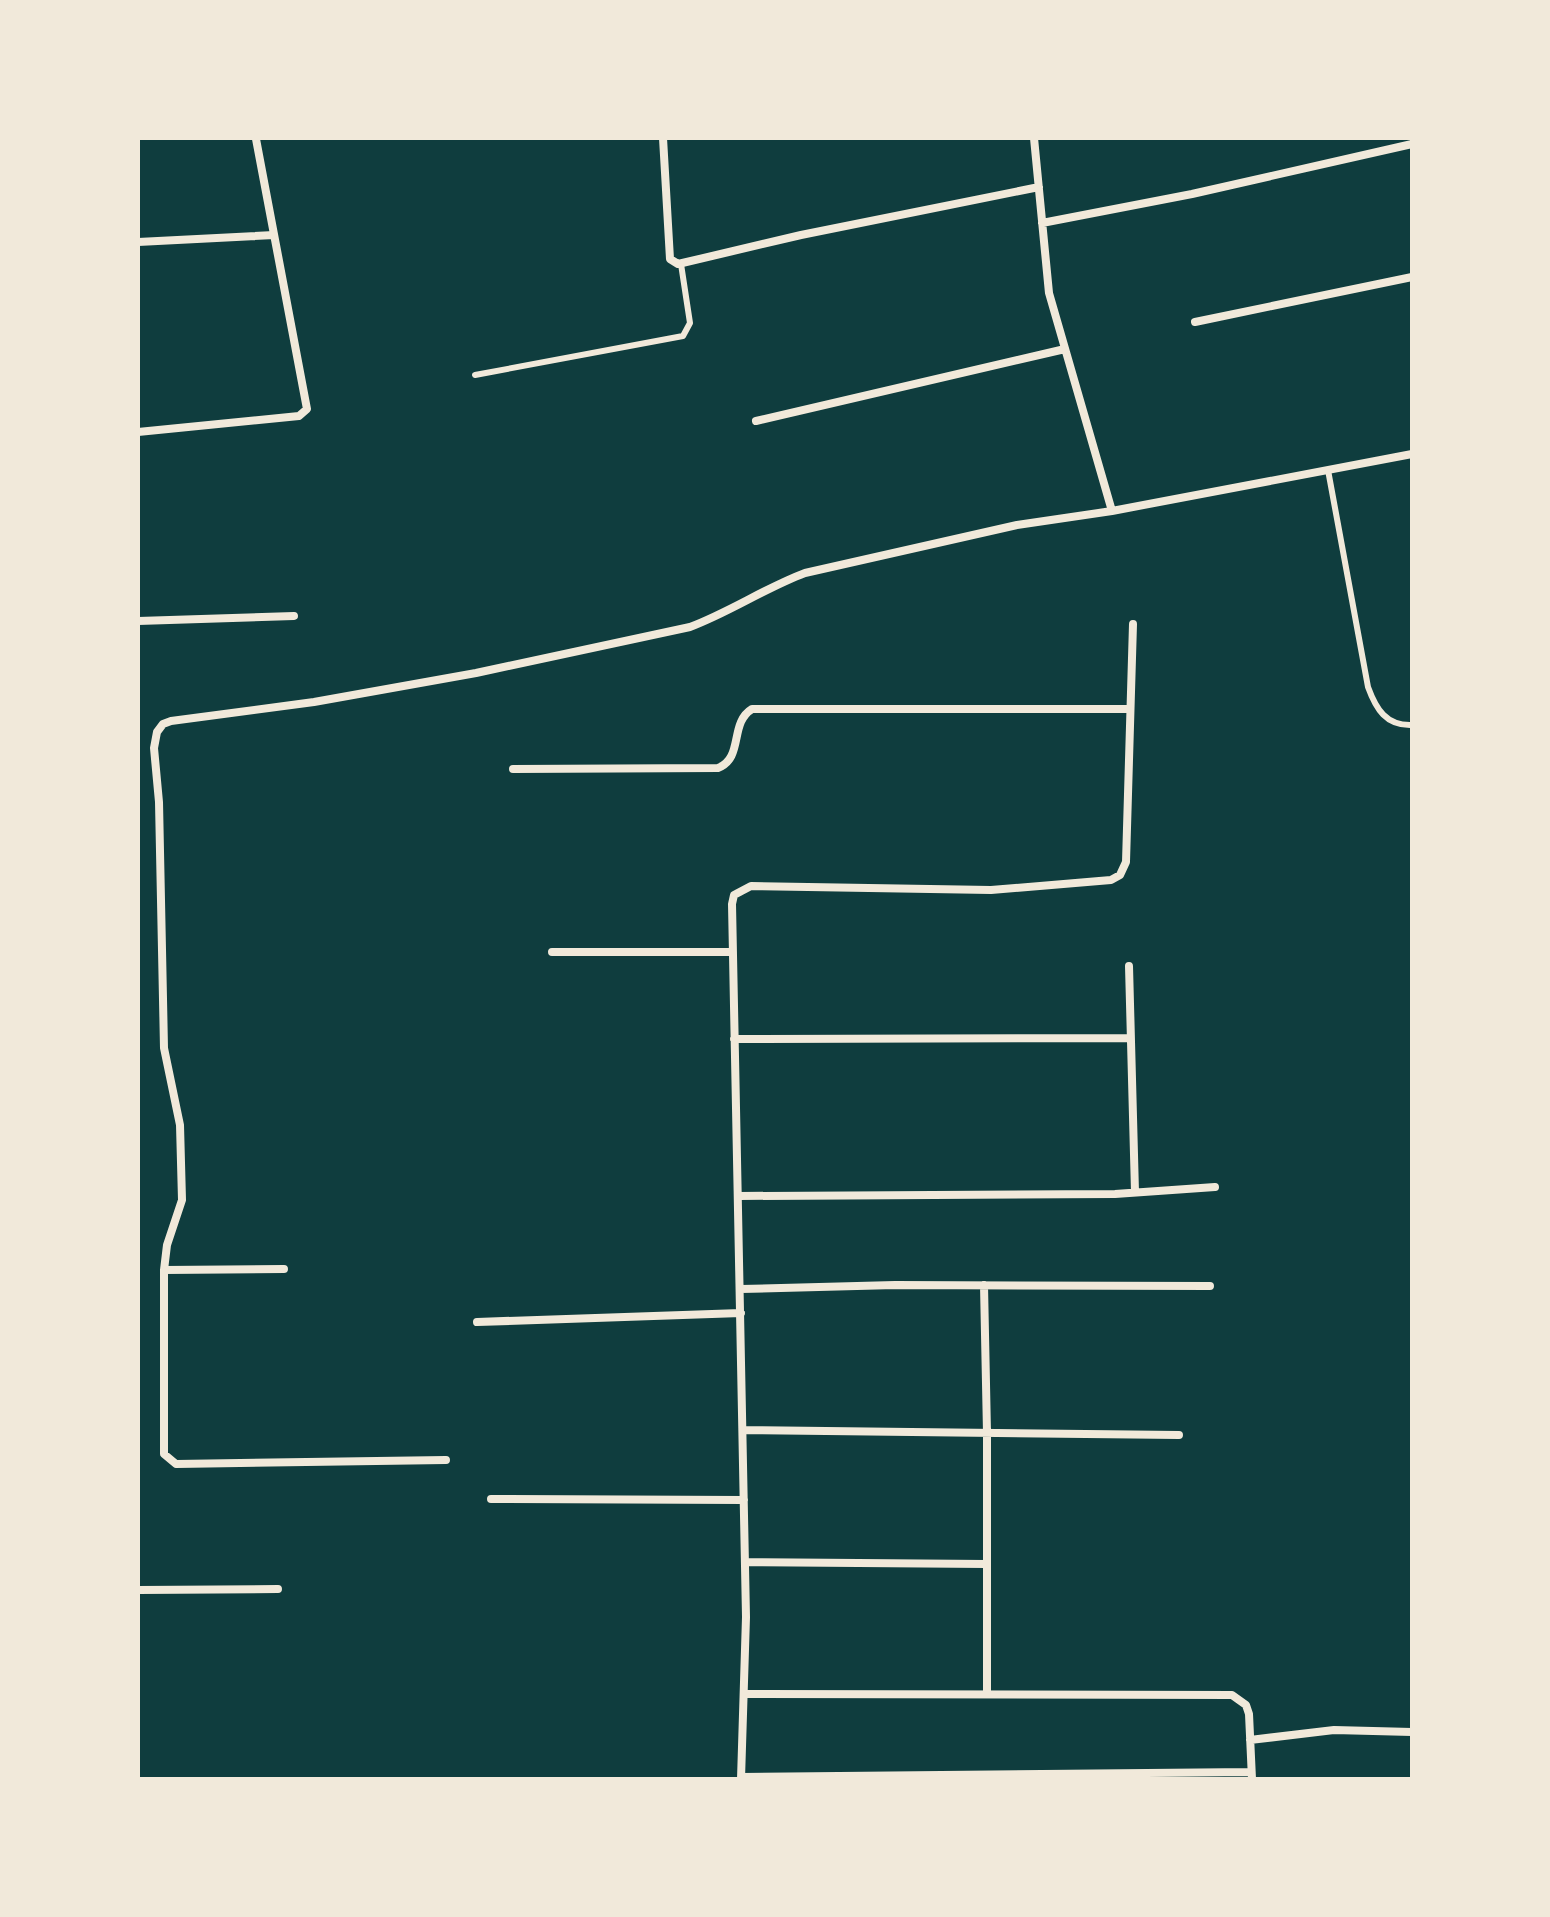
<svg xmlns="http://www.w3.org/2000/svg" width="1550" height="1917" font-family="'IBM Plex Serif',serif">
<style>
.lines{fill:none;stroke-linecap:round;stroke-linejoin:round}
.service{stroke:#f1e9da;stroke-width:6}
.minor{stroke:#f1e9da;stroke-width:8}
</style>
<rect width="100%" height="100%" fill="#0f3d3e"/>
<g class="lines">
<path class="service" d="M 475,375 L 683,336 L 690,323 L 681,264
M 1328,470 L 1368,687 C 1376,709 1386,726 1412,725"/>
<path class="minor" d="M 663,138 L 670,259 L 678,264 L 801,235 L 1039,187
M 1034,138 L 1049,293 L 1112,511 L 1412,454
M 1042,223 L 1192,194 L 1412,144
M 138,242 L 274,235
M 1195,322 L 1412,277
M 756,421 L 1065,349
M 138,432 L 299,416 L 307,409 L 256,139
M 138,621 L 294,616
M 513,769 L 718,768 C 744,758 729,723 752,709 L 1130,709
M 552,952 L 733,952
M 1129,966 L 1135,1192
M 734,1039 L 1131,1038
M 739,1196 L 1115,1194 L 1215,1187
M 164,1270 L 284,1269
M 984,1285 L 987,1433 L 987,1694
M 741,1289 L 895,1285 L 1210,1286
M 477,1322 L 741,1313
M 743,1430 L 1179,1435
M 446,1460 L 176,1464 L 164,1454 L 164,1270 L 167,1245 L 182,1200 L 180,1125 L 164,1048 L 159,802 L 154,748 L 157,732 L 163,724 L 171,721 L 314,702 L 476,673 L 690,627 C 730,612 765,588 805,573 L 1017,525 L 1112,511
M 491,1499 L 744,1500
M 745,1562 L 987,1564
M 138,1590 L 278,1589
M 744,1694 L 1232,1695 L 1246,1705 L 1249,1714 L 1252,1779
M 1250,1740 L 1334,1730 L 1412,1732
M 741,1777 L 1251,1772
M 741,1779 L 746,1617 L 732,904 L 734,895 L 751,886 L 991,890 L 1111,880 L 1120,875 L 1126,862 L 1133,624"/>
</g>
<rect width="1550" height="1917" fill="none" stroke="#f1e9da" stroke-width="280"/>
</svg>
